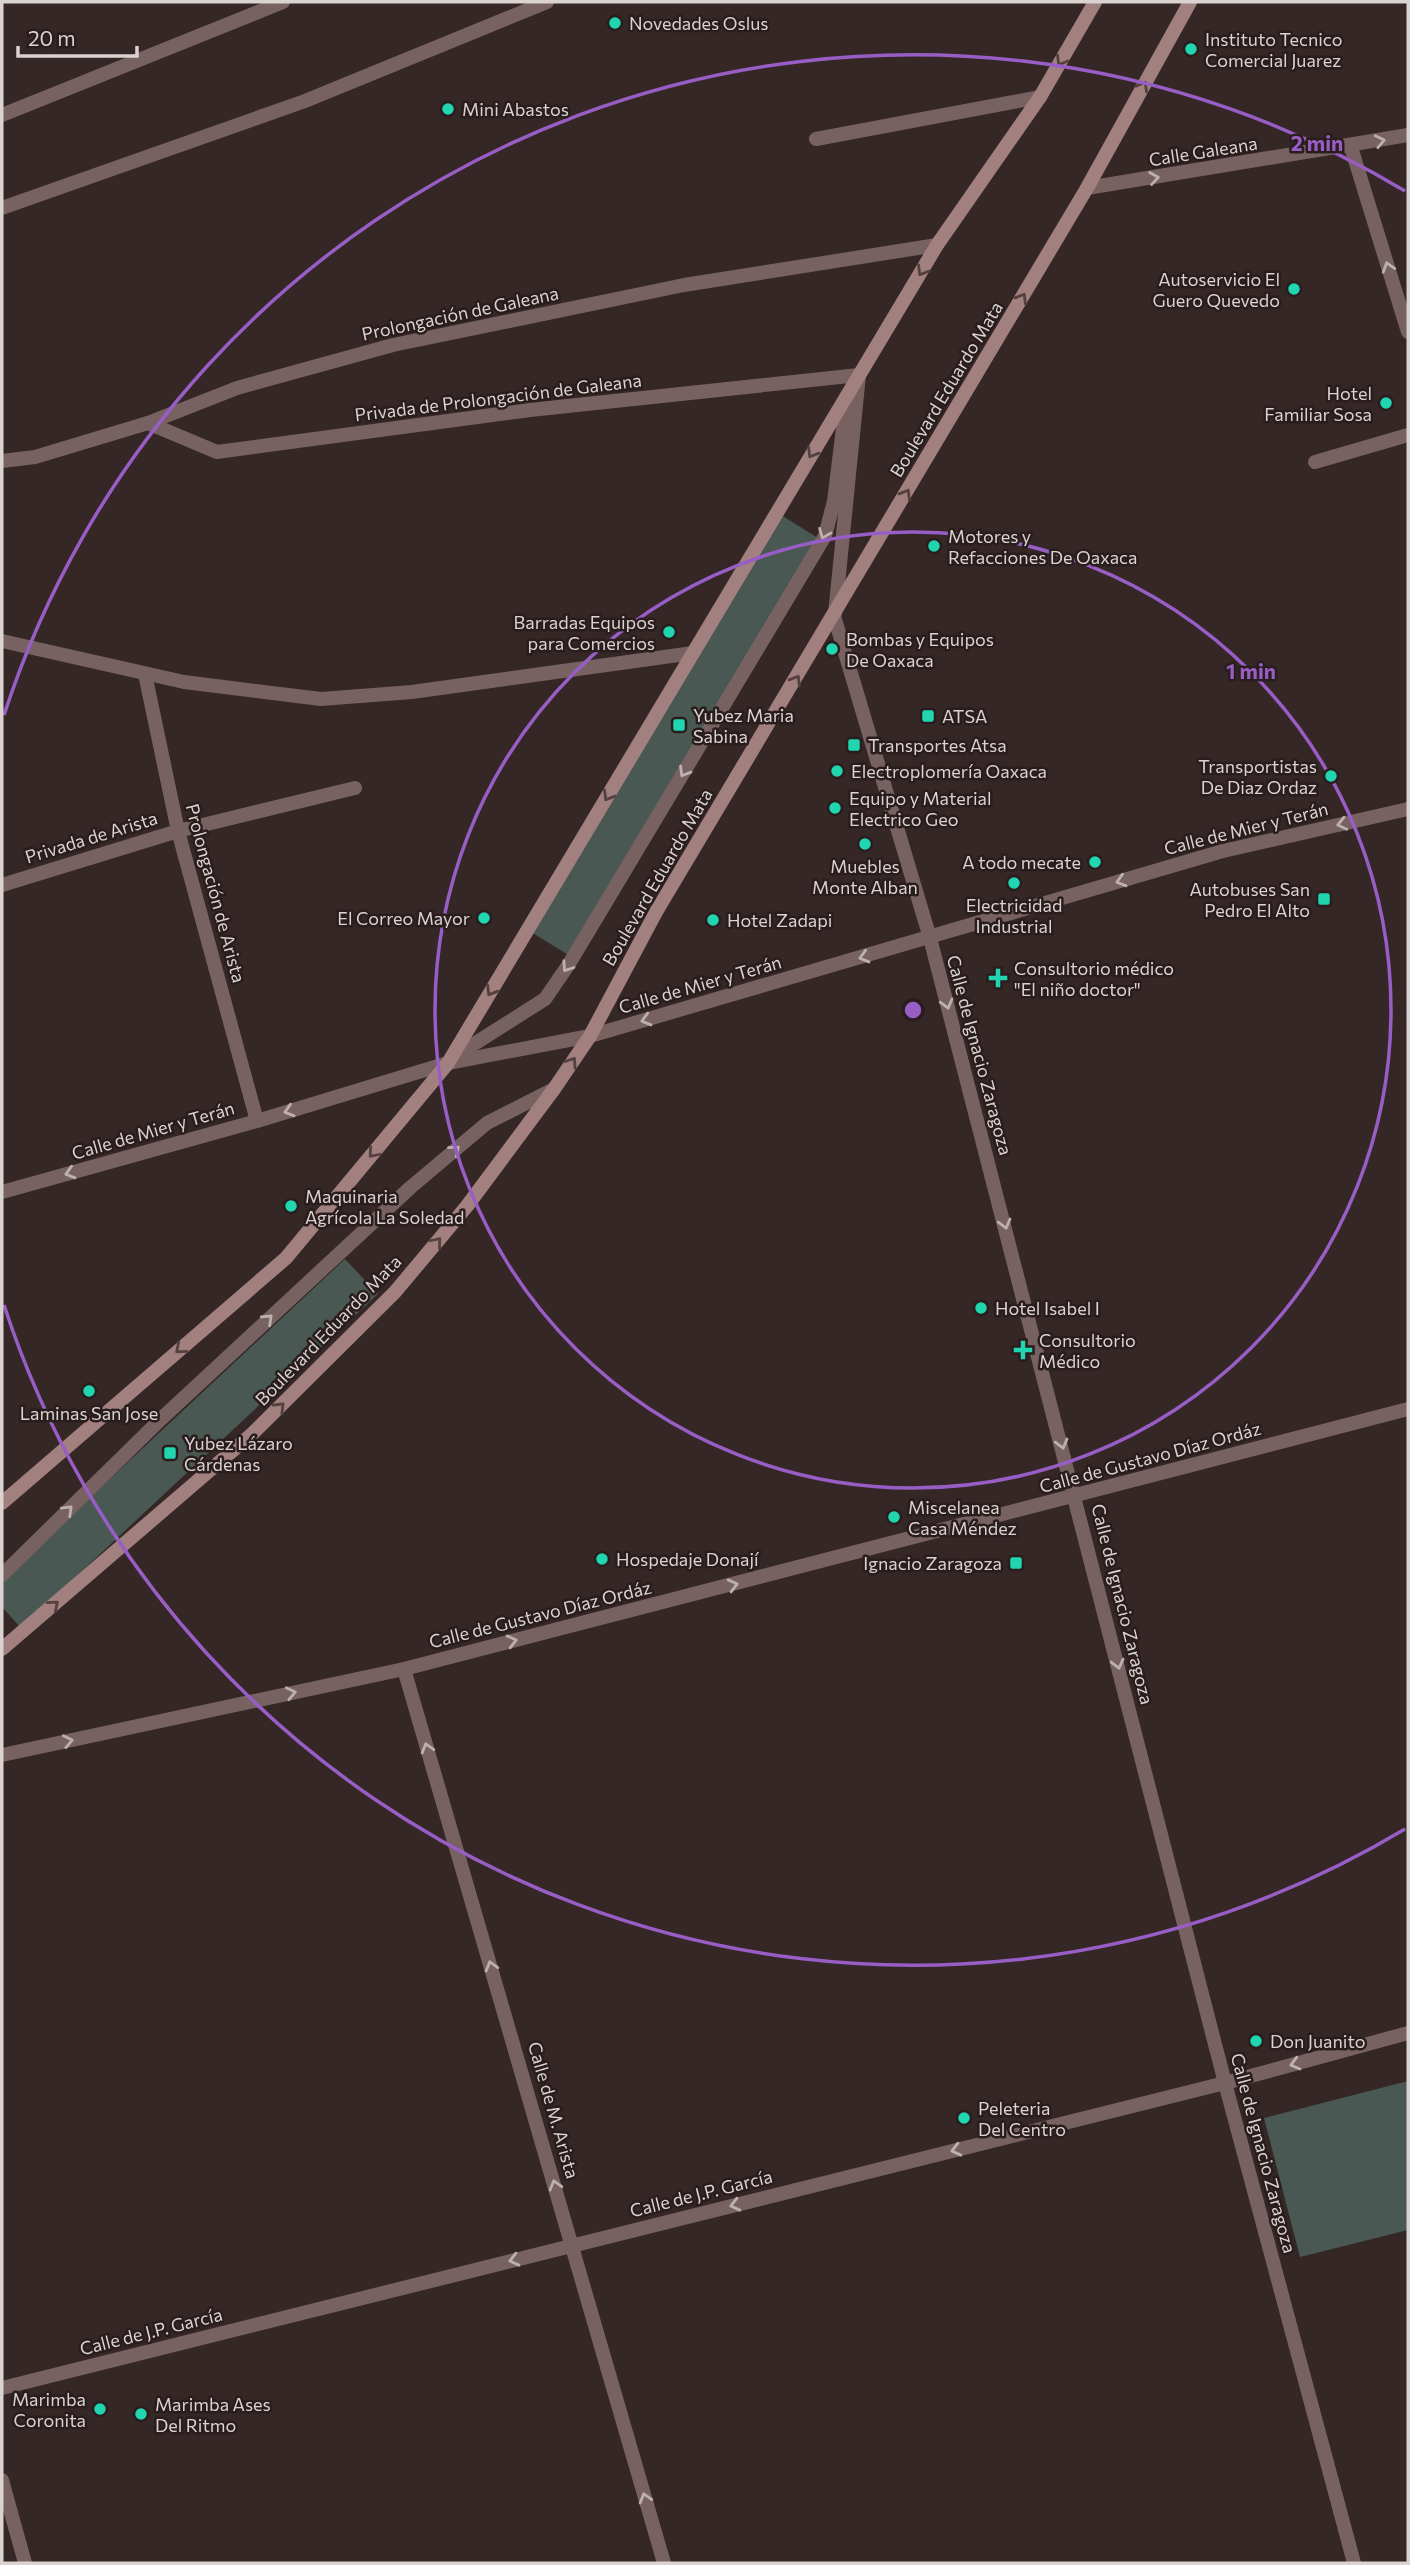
<svg xmlns="http://www.w3.org/2000/svg" width="1410" height="2565" font-family="Commissioner,sans-serif">
<style>
.building{fill:#495853}
.lines{fill:none;stroke-linecap:round;stroke-linejoin:round}
.service{stroke:#776261;stroke-width:14}
.minor{stroke:#776261;stroke-width:14}
.tertiary{stroke:#776261;stroke-width:14}
.secondary{stroke:#a2807f;stroke-width:14}
.oneway{stroke:#54403f}
.oneway2{stroke:#bdb0b0}
.ring{fill:none;stroke:#985ec5;stroke-width:3.5}
.poi-dot{fill:#20d5b0;stroke:#2a1d1d;stroke-width:2.5}
.labels{text-anchor:middle;dominant-baseline:central;stroke-width:5;stroke-linejoin:round;paint-order:stroke}
.poi-label{font-size:18px;fill:#dbd2d2;stroke:#2a1d1d;text-anchor:start}
.street-label{font-size:18px;fill:#dbd2d2;stroke:#2a1d1d}
.centre{fill:#985ec5;stroke:#2a1d1d;stroke-width:3.5}
.ring-label{font-size:21px;text-anchor:middle;font-weight:bold;fill:#985ec5;stroke:#2a1d1d;stroke-width:5;stroke-linejoin:round;paint-order:stroke}
</style>
<rect width="100%" height="100%" fill="#342726"/>
<path class="building" d="M 781,515 L 818,538 L 570,956 L 531,932 Z
M 345,1259 L 378,1294 L 21,1628 L 2,1607 L 2,1580 Z
M 1408,2081 L 1408,2230 L 1300,2257 L 1264,2118 Z"/>
<g class="lines">
<path class="service" d="M 816,139 L 1040,97
M 2,208 L 305,101 L 547,2
M 148,423 L 217,452 L 530,410 L 859,375
M 2,641 L 184,682 L 321,699 L 412,692 L 693,653
M 452,1058 L 545,999 L 569,964 L 825,536 L 834,501 L 847,396
M 2,1575 L 161,1419 L 411,1187 L 487,1123 L 554,1089"/>
<path class="minor" d="M 2,115 L 283,2
M 1351,147 L 1408,332
M 1087,188 L 1408,135
M 2,461 L 35,457 L 148,423 L 237,388 L 393,345 L 684,285 L 937,245
M 1315,462 L 1408,435
M 834,616 L 930,938 L 1225,2083 L 1354,2563
M 145,674 L 178,831 L 257,1121
M 2,885 L 178,831 L 355,788
M 2,1192 L 257,1121 L 448,1063 L 590,1036 L 1223,851 L 1408,809
M 404,1669 L 664,2563
M 2,2480 L 25,2563"/>
<path class="tertiary" d="M 835,614 L 859,375
M 2,1755 L 404,1669 L 1408,1409
M 2,2388 L 1225,2083 L 1408,2033"/>
<path class="secondary" d="M 2,1503 L 286,1258 L 448,1063 L 937,245 L 1040,97 L 1095,2
M 2,1649 L 252,1434 L 395,1292 L 467,1206 L 554,1089 L 590,1036 L 656,912 L 1087,188 L 1190,2"/>
</g>
<defs><path id="oneway-chevron" d="M-2-3.5L2.5 0L-2 3.5" fill="none" stroke-width="1.6" stroke-linecap="round" stroke-linejoin="round" transform="scale(1.75)"/></defs>
<g class="oneway">
<use href="#oneway-chevron" transform="translate(1061 61) rotate(120)"/>
<use href="#oneway-chevron" transform="translate(1143 86) rotate(-61)"/>
<use href="#oneway-chevron" transform="translate(922 271) rotate(121)"/>
<use href="#oneway-chevron" transform="translate(1022 298) rotate(-59)"/>
<use href="#oneway-chevron" transform="translate(812 453) rotate(121)"/>
<use href="#oneway-chevron" transform="translate(906 494) rotate(-59)"/>
<use href="#oneway-chevron" transform="translate(796 680) rotate(-59)"/>
<use href="#oneway-chevron" transform="translate(608 796) rotate(121)"/>
<use href="#oneway-chevron" transform="translate(491 991) rotate(121)"/>
<use href="#oneway-chevron" transform="translate(572 1062) rotate(-56)"/>
<use href="#oneway-chevron" transform="translate(373 1153) rotate(130)"/>
<use href="#oneway-chevron" transform="translate(437 1242) rotate(-50)"/>
<use href="#oneway-chevron" transform="translate(180 1349) rotate(139)"/>
<use href="#oneway-chevron" transform="translate(280 1407) rotate(-45)"/>
<use href="#oneway-chevron" transform="translate(54 1605) rotate(-41)"/>
</g>
<g class="oneway2">
<use href="#oneway-chevron" transform="translate(1380 141) rotate(-12)"/>
<use href="#oneway-chevron" transform="translate(1154 178) rotate(-9)"/>
<use href="#oneway-chevron" transform="translate(1388 267) rotate(-107)"/>
<use href="#oneway-chevron" transform="translate(824 534) rotate(112)"/>
<use href="#oneway-chevron" transform="translate(684 772) rotate(121)"/>
<use href="#oneway-chevron" transform="translate(1342 824) rotate(167)"/>
<use href="#oneway-chevron" transform="translate(1121 881) rotate(163)"/>
<use href="#oneway-chevron" transform="translate(864 957) rotate(164)"/>
<use href="#oneway-chevron" transform="translate(567 967) rotate(124)"/>
<use href="#oneway-chevron" transform="translate(947 1004) rotate(75)"/>
<use href="#oneway-chevron" transform="translate(646 1020) rotate(164)"/>
<use href="#oneway-chevron" transform="translate(289 1111) rotate(163)"/>
<use href="#oneway-chevron" transform="translate(455 1150) rotate(-40)"/>
<use href="#oneway-chevron" transform="translate(70 1173) rotate(164)"/>
<use href="#oneway-chevron" transform="translate(1005 1224) rotate(75)"/>
<use href="#oneway-chevron" transform="translate(268 1319) rotate(-43)"/>
<use href="#oneway-chevron" transform="translate(1062 1444) rotate(75)"/>
<use href="#oneway-chevron" transform="translate(68 1510) rotate(-44)"/>
<use href="#oneway-chevron" transform="translate(733 1585) rotate(-14)"/>
<use href="#oneway-chevron" transform="translate(512 1641) rotate(-14)"/>
<use href="#oneway-chevron" transform="translate(1118 1664) rotate(76)"/>
<use href="#oneway-chevron" transform="translate(291 1693) rotate(-12)"/>
<use href="#oneway-chevron" transform="translate(68 1741) rotate(-12)"/>
<use href="#oneway-chevron" transform="translate(427 1748) rotate(-106)"/>
<use href="#oneway-chevron" transform="translate(491 1966) rotate(-106)"/>
<use href="#oneway-chevron" transform="translate(1295 2064) rotate(165)"/>
<use href="#oneway-chevron" transform="translate(956 2150) rotate(166)"/>
<use href="#oneway-chevron" transform="translate(555 2185) rotate(-106)"/>
<use href="#oneway-chevron" transform="translate(735 2205) rotate(166)"/>
<use href="#oneway-chevron" transform="translate(514 2260) rotate(166)"/>
<use href="#oneway-chevron" transform="translate(645 2498) rotate(-106)"/>
</g>
<g class="ring">
<circle cx="913" cy="1010" r="478"/>
<path d="M1405 1829A956 956 0 0 1 4 1305M4 715A956 956 0 0 1 1405 191"/>
</g>
<g class="poi-dot">
<circle cx="615" cy="23" r="7"/>
<circle cx="1191" cy="49" r="7"/>
<circle cx="448" cy="109" r="7"/>
<circle cx="1294" cy="289" r="7"/>
<circle cx="1386" cy="403" r="7"/>
<circle cx="934" cy="546" r="7"/>
<circle cx="669" cy="632" r="7"/>
<circle cx="832" cy="649" r="7"/>
<rect x="921" y="709" width="14" height="14" rx="3.5"/>
<rect x="672" y="718" width="14" height="14" rx="3.5"/>
<rect x="847" y="738" width="14" height="14" rx="3.5"/>
<circle cx="837" cy="771" r="7"/>
<circle cx="1331" cy="776" r="7"/>
<circle cx="835" cy="808" r="7"/>
<circle cx="865" cy="844" r="7"/>
<circle cx="1095" cy="862" r="7"/>
<circle cx="1014" cy="883" r="7"/>
<rect x="1317" y="892" width="14" height="14" rx="3.5"/>
<circle cx="484" cy="918" r="7"/>
<circle cx="713" cy="920" r="7"/>
<path d="M994.5 967.5h7v7h7v7h-7v7h-7v-7h-7v-7h7z"/>
<circle cx="291" cy="1206" r="7"/>
<circle cx="981" cy="1308" r="7"/>
<path d="M1019.5 1339.5h7v7h7v7h-7v7h-7v-7h-7v-7h7z"/>
<circle cx="89" cy="1391" r="7"/>
<rect x="163" y="1446" width="14" height="14" rx="3.5"/>
<circle cx="894" cy="1517" r="7"/>
<circle cx="602" cy="1559" r="7"/>
<rect x="1009" y="1556" width="14" height="14" rx="3.5"/>
<circle cx="1256" cy="2041" r="7"/>
<circle cx="964" cy="2118" r="7"/>
<circle cx="100" cy="2409" r="7"/>
<circle cx="141" cy="2414" r="7"/>
</g>
<g class="labels">
<g class="poi-label">
<text x="629" y="23">Novedades Oslus</text>
<text x="1205" y="39">Instituto Tecnico<tspan x="1205" dy="21">Comercial Juarez</tspan></text>
<text x="462" y="109">Mini Abastos</text>
<text x="1280" y="279" text-anchor="end">Autoservicio El<tspan x="1280" dy="21">Guero Quevedo</tspan></text>
<text x="1372" y="393" text-anchor="end">Hotel<tspan x="1372" dy="21">Familiar Sosa</tspan></text>
<text x="948" y="536">Motores y<tspan x="948" dy="21">Refacciones De Oaxaca</tspan></text>
<text x="655" y="622" text-anchor="end">Barradas Equipos<tspan x="655" dy="21">para Comercios</tspan></text>
<text x="846" y="639">Bombas y Equipos<tspan x="846" dy="21">De Oaxaca</tspan></text>
<text x="693" y="715">Yubez Maria<tspan x="693" dy="21">Sabina</tspan></text>
<text x="942" y="716">ATSA</text>
<text x="868" y="745">Transportes Atsa</text>
<text x="1317" y="766" text-anchor="end">Transportistas<tspan x="1317" dy="21">De Diaz Ordaz</tspan></text>
<text x="851" y="771">Electroplomería Oaxaca</text>
<text x="849" y="798">Equipo y Material<tspan x="849" dy="21">Electrico Geo</tspan></text>
<text x="1081" y="862" text-anchor="end">A todo mecate</text>
<text x="865" y="866" text-anchor="middle">Muebles<tspan x="865" dy="21">Monte Alban</tspan></text>
<text x="1310" y="889" text-anchor="end">Autobuses San<tspan x="1310" dy="21">Pedro El Alto</tspan></text>
<text x="1014" y="905" text-anchor="middle">Electricidad<tspan x="1014" dy="21">Industrial</tspan></text>
<text x="470" y="918" text-anchor="end">El Correo Mayor</text>
<text x="727" y="920">Hotel Zadapi</text>
<text x="1014" y="968">Consultorio médico<tspan x="1014" dy="21">"El niño doctor"</tspan></text>
<text x="305" y="1196">Maquinaria<tspan x="305" dy="21">Agrícola La Soledad</tspan></text>
<text x="995" y="1308">Hotel Isabel I</text>
<text x="1039" y="1340">Consultorio<tspan x="1039" dy="21">Médico</tspan></text>
<text x="89" y="1413" text-anchor="middle">Laminas San Jose</text>
<text x="184" y="1443">Yubez Lázaro<tspan x="184" dy="21">Cárdenas</tspan></text>
<text x="908" y="1507">Miscelanea<tspan x="908" dy="21">Casa Méndez</tspan></text>
<text x="616" y="1559">Hospedaje Donají</text>
<text x="1002" y="1563" text-anchor="end">Ignacio Zaragoza</text>
<text x="1270" y="2041">Don Juanito</text>
<text x="978" y="2108">Peleteria<tspan x="978" dy="21">Del Centro</tspan></text>
<text x="86" y="2399" text-anchor="end">Marimba<tspan x="86" dy="21">Coronita</tspan></text>
<text x="155" y="2404">Marimba Ases<tspan x="155" dy="21">Del Ritmo</tspan></text>
</g>
<g class="street-label">
<text transform="translate(1203 151) rotate(-9)">Calle Galeana</text>
<text transform="translate(460 313) rotate(-12)">Prolongación de Galeana</text>
<text transform="translate(946 389) rotate(-59)">Boulevard Eduardo Mata</text>
<text transform="translate(498 397) rotate(-7)">Privada de Prolongación de Galeana</text>
<text transform="translate(1246 828) rotate(-14)">Calle de Mier y Terán</text>
<text transform="translate(91 837) rotate(-17)">Privada de Arista</text>
<text transform="translate(657 877) rotate(-60)">Boulevard Eduardo Mata</text>
<text transform="translate(216 893) rotate(75)">Prolongación de Arista</text>
<text transform="translate(700 984) rotate(-16)">Calle de Mier y Terán</text>
<text transform="translate(980 1055) rotate(75)">Calle de Ignacio Zaragoza</text>
<text transform="translate(153 1130) rotate(-16)">Calle de Mier y Terán</text>
<text transform="translate(328 1330) rotate(-46)">Boulevard Eduardo Mata</text>
<text transform="translate(1150 1457) rotate(-15)">Calle de Gustavo Díaz Ordáz</text>
<text transform="translate(1123 1604) rotate(76)">Calle de Ignacio Zaragoza</text>
<text transform="translate(540 1614) rotate(-14)">Calle de Gustavo Díaz Ordáz</text>
<text transform="translate(554 2110) rotate(74)">Calle de M. Arista</text>
<text transform="translate(1264 2153) rotate(75)">Calle de Ignacio Zaragoza</text>
<text transform="translate(701 2193) rotate(-14)">Calle de J.P. García</text>
<text transform="translate(151 2331) rotate(-14)">Calle de J.P. García</text>
</g>
</g>
<circle cx="913" cy="1010" r="10" class="centre"/>
<g class="ring-label">
<text x="1317" y="151">2 min</text>
<text x="1251" y="679">1 min</text>
</g>
<rect width="1410" height="2565" fill="none" stroke="#dbd2d2" stroke-width="7"/>
<path d="M18 46v10h119v-10" fill="none" stroke="#dbd2d2" stroke-width="3.5"/>
<text x="28" y="46" font-size="21" fill="#dbd2d2" stroke="#2a1d1d" stroke-width="5" paint-order="stroke">20 m</text>
</svg>
